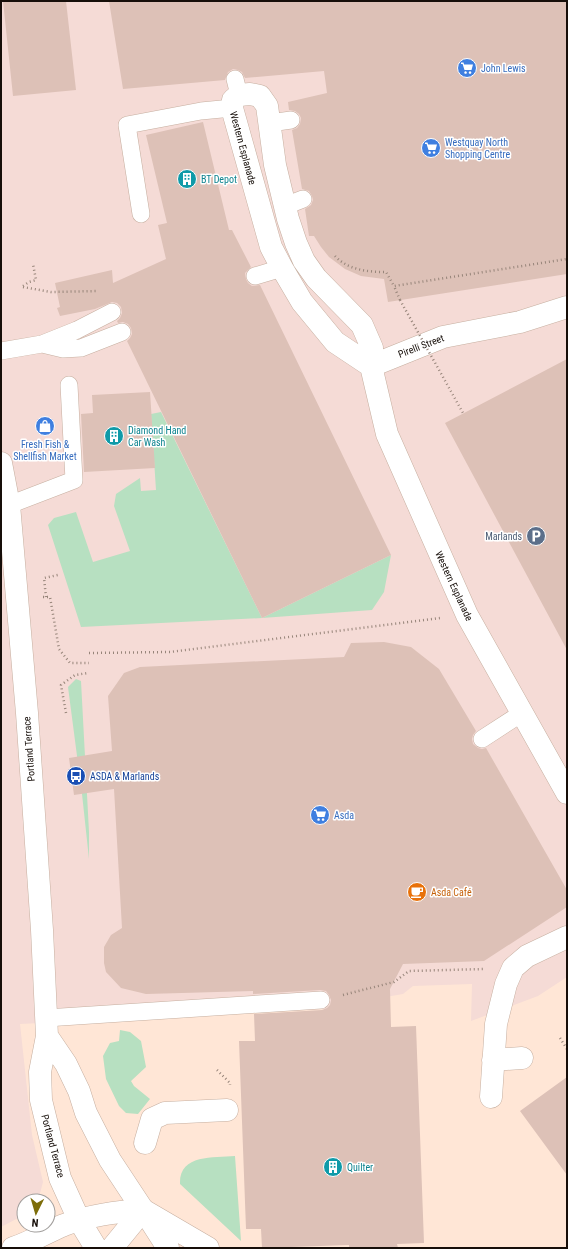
<svg xmlns="http://www.w3.org/2000/svg" width="568" height="1249" font-family="'Roboto Condensed',sans-serif">
<style>
.commercial{fill:#f5dbd6}
.green{fill:#b7e0c1}
.building{fill:#ddc1b7}
.lines{fill:none;stroke-linecap:round;stroke-linejoin:round}
.service-casing{stroke:#c6afa0;stroke-width:18}
.pedestrian-casing{stroke:#c6afa0;stroke-width:23}
.minor-casing{stroke:#c6afa0;stroke-width:23}
.tertiary-casing{stroke:#c6afa0;stroke-width:23}
.path{stroke:#97857a;stroke-width:2.5;stroke-dasharray:1 3;stroke-linecap:butt}
.service{stroke:#fff;stroke-width:17}
.pedestrian{stroke:#fff;stroke-width:22}
.minor{stroke:#fff;stroke-width:22}
.tertiary{stroke:#fff;stroke-width:22}
.path-bridge{stroke:#97857a;stroke-width:2.5;stroke-dasharray:1 3;stroke-linecap:butt}
.labels{text-anchor:middle;dominant-baseline:central;stroke-width:3;stroke-linejoin:round;paint-order:stroke}
.shop-label{font-size:10px;fill:#366cbe;stroke:#fff;text-anchor:start}
.street-label{font-size:10px;fill:#160e09;stroke:#fff}
.culture-label{font-size:10px;fill:#0d838f;stroke:#fff;text-anchor:start}
.service-label{font-size:10px;fill:#4e5e75;stroke:#fff;text-anchor:end}
.transit-label{font-size:10px;fill:#164399;stroke:#fff;text-anchor:start}
.food-label{font-size:10px;fill:#c56008;stroke:#fff;text-anchor:start}
</style>
<rect width="100%" height="100%" fill="#ffe6d6"/>
<path class="commercial" d="M 1,1 L 567,1 L 567,977 L 538,996 L 471,1021 L 472,984 L 413,986 L 403,994 L 362,1001 L 327,1009 L 20,1024 L 32,1135 L 43,1182 L 38,1201 L 24,1201 L 24,1215 L 1,1227 Z"/>
<path class="green" d="M 161,412 L 262,618 L 391,555 L 384,592 L 372,610 L 262,618 L 81,627 L 48,525 L 54,518 L 76,512 L 93,562 L 130,551 L 114,506 L 116,494 L 140,478 L 141,491 L 156,490 L 151,414 Z
M 76,679 L 81,681 L 89,832 L 89,859 L 82,794 L 68,687 Z
M 120,1030 L 130,1032 L 141,1041 L 146,1067 L 131,1081 L 134,1086 L 150,1099 L 138,1114 L 126,1113 L 119,1106 L 106,1079 L 103,1056 L 110,1043 L 119,1041 Z
M 235,1156 L 241,1241 L 180,1184 C 179,1154 213,1158 235,1156 Z"/>
<path class="building" d="M 3,1 L 66,1 L 76,90 L 13,96 Z
M 109,1 L 567,1 L 567,274 L 388,302 L 384,279 L 361,276 L 345,269 L 329,257 L 321,247 L 314,236 L 309,236 L 305,209 L 311,205 L 313,200 L 312,196 L 309,191 L 302,189 L 292,130 L 297,128 L 300,124 L 301,118 L 299,114 L 295,111 L 289,110 L 288,102 L 327,93 L 324,71 L 245,78 L 242,72 L 238,70 L 233,69 L 228,72 L 225,80 L 123,89 Z
M 203,122 L 229,230 L 232,230 L 251,267 L 245,273 L 246,279 L 248,283 L 252,286 L 260,285 L 391,555 L 262,618 L 127,341 L 130,338 L 132,334 L 131,328 L 128,324 L 123,322 L 118,323 L 117,321 L 120,318 L 122,313 L 121,307 L 117,303 L 112,302 L 95,309 L 60,316 L 57,308 L 60,307 L 55,283 L 112,270 L 113,283 L 166,259 L 158,225 L 167,223 L 146,135 Z
M 567,359 L 567,650 L 445,423 Z
M 150,392 L 155,468 L 84,472 L 81,414 L 93,413 L 92,395 Z
M 384,642 L 411,647 L 439,669 L 476,731 L 473,735 L 472,739 L 473,744 L 478,748 L 482,749 L 486,748 L 567,890 L 567,907 L 484,961 L 403,964 L 390,989 L 391,1027 L 416,1026 L 424,1243 L 397,1244 L 398,1248 L 349,1248 L 349,1245 L 262,1248 L 261,1229 L 246,1229 L 239,1041 L 255,1041 L 254,1014 L 322,1010 L 327,1008 L 330,1005 L 331,1000 L 329,995 L 326,991 L 320,990 L 253,994 L 253,991 L 146,994 L 121,988 L 106,972 L 104,963 L 104,947 L 111,935 L 122,928 L 114,789 L 74,795 L 69,758 L 112,751 L 108,696 L 124,673 L 140,667 L 344,657 L 351,643 Z
M 567,1077 L 567,1175 L 520,1111 Z"/>
<g class="lines">
<g class="service-casing">
<path id="service" d="M 235,79 L 239,95
M 270,123 L 291,120
M 285,206 L 303,199
M 141,214 L 127,125 L 201,111 L 232,108
M 255,276 L 282,268
M 42,344 L 63,349 L 81,348 L 122,332
M 1,351 L 42,344 L 77,330 L 112,312
M 9,505 L 74,480 L 69,385
M 482,739 L 522,713
M 46,1018 L 321,1000"/>
</g>
<g class="pedestrian-casing">
<path id="pedestrian" d="M 145,1143 L 152,1119 L 165,1113 L 227,1110"/>
</g>
<g class="minor-casing">
<path id="minor" d="M 371,366 L 335,342 L 302,302 L 282,268 L 271,247 L 232,108 L 233,100 L 239,95 L 250,94 L 260,96 L 267,106 L 275,165 L 288,219 L 296,243 L 304,261 L 316,278 L 362,325 L 372,348 L 371,366 L 387,434 L 467,615 L 567,793
M 371,366 L 443,337 L 520,322 L 567,307
M 1,463 L 9,505 L 27,713 L 42,930 L 47,1036 L 40,1072 L 41,1100 L 60,1178 L 79,1220 L 96,1248
M 47,1036 L 66,1064 L 79,1091 L 86,1113 L 110,1160 L 143,1210 L 112,1248
M 493,1060 L 522,1058
M 491,1097 L 496,1024 L 506,984 L 513,968 L 527,956 L 567,937"/>
</g>
<g class="tertiary-casing">
<path id="tertiary" d="M 143,1210 L 208,1248
M 145,1212 L 168,1248
M 13,1248 C 31,1242 47,1232 64,1225 C 90,1215 116,1212 143,1210"/>
</g>
<path class="path" d="M 335,256 C 348,270 368,272 386,272 L 394,286
M 23,286 L 29,282 L 36,280 L 33,264
M 23,287 L 51,292 L 98,291
M 400,300 L 394,286 L 567,259
M 43,597 L 50,597 L 59,649 L 70,663 L 89,663
M 46,597 L 44,578 L 58,575
M 89,653 L 170,652 L 440,618
M 66,713 L 61,685 L 75,675 L 88,673
M 343,995 L 394,982 L 409,971 L 484,969
M 560,1038 L 567,1049
M 217,1070 L 230,1083 L 230,1085"/>
<use href="#service" class="service"/>
<use href="#pedestrian" class="pedestrian"/>
<use href="#minor" class="minor"/>
<use href="#tertiary" class="tertiary"/>
<path class="path-bridge" d="M 400,300 L 463,413"/>
</g>
<defs>
<g id="supermarket-disc" transform="scale(1)"><circle r="9.5" fill="#3f7fe0" stroke="#fff"/><path d="M-6-5.5h2.5l.6 2H6L4.5 2H-2.5L-4.4-4H-6ZM-1.5 3.2a1.3 1.3 0 1 0 .1 0ZM3 3.2a1.3 1.3 0 1 0 .1 0Z" fill="#fff"/></g>
<g id="building-disc" transform="scale(1)"><circle r="9.5" fill="#0f9aa8" stroke="#fff"/><path d="M-4-6H4V6H1V3H-1V6H-4ZM-2.5-4.3h1.7v1.8h-1.7ZM.8-4.3h1.7v1.8H.8ZM-2.5-1h1.7V.8h-1.7ZM.8-1h1.7V.8H.8Z" fill="#fff"/></g>
<g id="shop-disc" transform="scale(1)"><circle r="9.5" fill="#3f7fe0" stroke="#fff"/><path d="M-5-2.5h2.3a2.7 3.5 0 0 1 5.4 0H5L5.5 6h-11ZM-1.5-2.5h3a1.5 2.3 0 0 0-3 0Z" fill="#fff"/></g>
<g id="parking-disc" transform="scale(1)"><circle r="9.5" fill="#5c6f8a" stroke="#fff"/><path d="M-3.5-5.5H1a3.5 3.5 0 0 1 0 7H-1V5.5H-3.5ZM-1-3.4V-.6H.8a1.4 1.4 0 0 0 0-2.8Z" fill="#fff"/></g>
<g id="bus-disc" transform="scale(1)"><circle r="9.5" fill="#1a4fb4" stroke="#fff"/><path d="M-5-6H5V4H4V6H2V4H-2V6H-4V4H-5ZM-3.5-4V0h7V-4ZM-3.5 1.2v1.5H-2V1.2ZM2 1.2v1.5H3.5V1.2Z" fill="#fff"/></g>
<g id="cafe-disc" transform="scale(1)"><circle r="9.5" fill="#e8710a" stroke="#fff"/><path d="M-5.5-4.5H6V0H3Q3 3.5 0 3.5H-2.5Q-5.5 3.5-5.5 0ZM3-3.2v2h1.7v-2ZM-6 4.5H4V6H-6Z" fill="#fff"/></g>
</defs>
<g fill-rule="evenodd">
<use href="#supermarket-disc" x="467" y="68"/>
<use href="#supermarket-disc" x="431" y="148"/>
<use href="#building-disc" x="187" y="179"/>
<use href="#shop-disc" x="45" y="426"/>
<use href="#building-disc" x="114" y="436"/>
<use href="#parking-disc" x="536" y="536"/>
<use href="#bus-disc" x="76" y="776"/>
<use href="#supermarket-disc" x="320" y="815"/>
<use href="#cafe-disc" x="417" y="892"/>
<use href="#building-disc" x="333" y="1167"/>
</g>
<g class="labels">
<g class="shop-label">
<text x="481" y="68">John Lewis</text>
<text x="445" y="142">Westquay North<tspan x="445" dy="12">Shopping Centre</tspan></text>
<text x="45" y="444" text-anchor="middle">Fresh Fish &amp;<tspan x="45" dy="12">Shellfish Market</tspan></text>
<text x="334" y="815">Asda</text>
</g>
<g class="street-label">
<text transform="translate(243 148) rotate(75)">Western Esplanade</text>
<text transform="translate(421 346) rotate(-21)">Pirelli Street</text>
<text transform="translate(454 586) rotate(65)">Western Esplanade</text>
<text transform="translate(29 749) rotate(-94)">Portland Terrace</text>
<text transform="translate(53 1146) rotate(75)">Portland Terrace</text>
</g>
<g class="culture-label">
<text x="201" y="179">BT Depot</text>
<text x="128" y="430">Diamond Hand<tspan x="128" dy="12">Car Wash</tspan></text>
<text x="347" y="1167">Quilter</text>
</g>
<g class="service-label">
<text x="522" y="536">Marlands</text>
</g>
<g class="transit-label">
<text x="90" y="776">ASDA &amp; Marlands</text>
</g>
<g class="food-label">
<text x="431" y="892">Asda Café</text>
</g>
</g>
<rect width="568" height="1249" fill="none" stroke="#160e09" stroke-width="4"/>
<g transform="translate(36 1213) rotate(185)"><circle r="19" fill="#ffffff" stroke="#a29f9d"/>
<path d="M0-3L7 15L0 10L-7 15Z" fill="#7d6d09"/>
<text y="-6" font-size="11" font-weight="bold" text-anchor="middle" fill="#160e09">N</text>
</g>
</svg>
